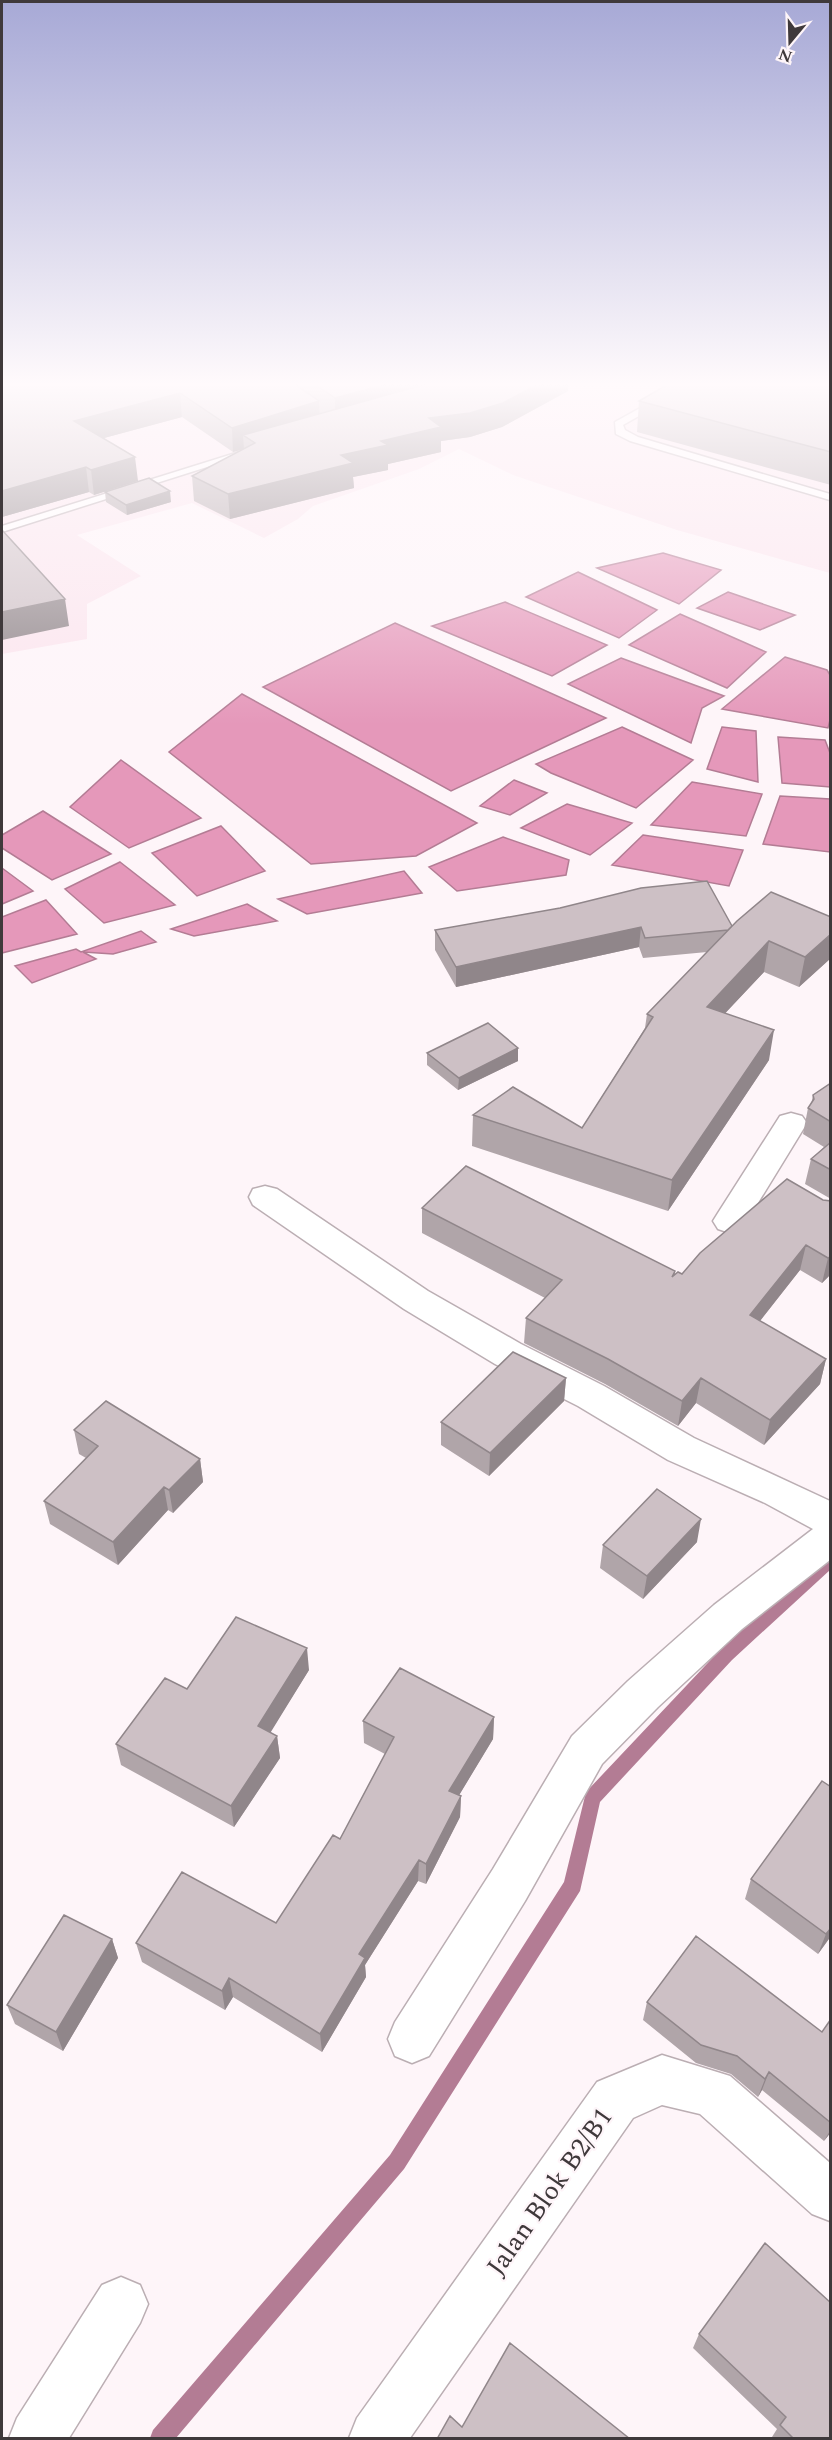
<svg xmlns="http://www.w3.org/2000/svg" width="832" height="2440" font-family="Spectral,serif">
<style>
.built{fill:#fbe5ee}
.water{fill:#e598ba;stroke:#b37c94;stroke-width:1.5}
.lines{fill:none;stroke-linecap:round;stroke-linejoin:round}
.stream{fill:#b37c94;fill-rule:evenodd}
.lane-casing{stroke:#bbaeb3;stroke-width:3}
.street-casing{stroke:#bbaeb3;stroke-width:3}
.lane{fill:#fff;fill-rule:evenodd}
.street{fill:#fff;fill-rule:evenodd}
.wall{fill:#b0a5a9}
.shaded-wall{fill:#90868a}
.building{fill:#cdc0c5;stroke:#90868a;stroke-width:1.5}
.labels{text-anchor:middle;dominant-baseline:central;stroke-width:4.5;stroke-linejoin:round;paint-order:stroke}
.near-street-label{font-size:27px;fill:#3f393b;stroke:#fef5f9}
</style>
<rect width="100%" height="100%" fill="#fef5f9"/>
<path class="built" d="M 69,383 L 830,383 L 830,573 L 677,530 L 513,475 L 459,449 L 419,469 L 313,506 L 298,519 L 264,538 L 192,503 L 77,535 L 141,576 L 87,604 L 87,639 L 2,654 L 2,401 Z"/>
<path class="water" d="M 663,553 L 721,570 L 679,604 L 597,568 Z
M 578,572 L 657,610 L 619,638 L 526,597 Z
M 728,592 L 795,615 L 760,630 L 697,608 Z
M 505,602 L 607,645 L 552,676 L 432,626 Z
M 680,614 L 766,652 L 727,688 L 629,645 Z
M 395,623 L 606,718 L 451,791 L 263,687 Z
M 785,657 L 827,670 L 830,675 L 830,720 L 828,728 L 722,709 Z
M 621,658 L 724,696 L 702,708 L 691,743 L 568,684 Z
M 242,694 L 477,823 L 416,856 L 311,864 L 169,752 Z
M 622,727 L 693,760 L 636,808 L 551,773 L 536,764 Z
M 722,727 L 756,731 L 758,782 L 707,769 Z
M 778,737 L 825,740 L 830,753 L 830,787 L 782,783 Z
M 121,760 L 201,818 L 129,848 L 70,807 Z
M 514,780 L 547,793 L 510,815 L 480,806 Z
M 692,782 L 762,794 L 746,836 L 651,825 Z
M 780,796 L 830,799 L 830,852 L 763,844 Z
M 567,804 L 632,823 L 590,855 L 521,828 Z
M 43,811 L 111,854 L 52,880 L 2,848 L 2,835 Z
M 221,826 L 265,871 L 197,896 L 152,853 Z
M 643,835 L 743,850 L 729,886 L 612,865 Z
M 503,837 L 569,860 L 566,875 L 457,891 L 429,867 Z
M 120,862 L 175,905 L 104,923 L 65,889 Z
M 2,868 L 33,891 L 2,904 Z
M 404,871 L 422,893 L 307,914 L 278,899 Z
M 46,900 L 77,934 L 2,953 L 2,917 Z
M 247,904 L 277,921 L 194,936 L 171,929 Z
M 141,931 L 156,942 L 113,954 L 83,952 L 96,959 L 32,983 L 15,966 L 76,949 L 81,952 Z"/>
<g class="lines">
<path class="stream" d="M 830,1553 L 830,1570 L 732,1660 L 600,1802 L 580,1891 L 404,2169 L 176,2438 L 150,2438 L 153,2430 L 390,2155 L 564,1882 L 586,1792 L 720,1650 L 824,1555 Z"/>
<g class="lane-casing">
<path id="lane" d="M 685,383 L 697,383 L 623,425 L 625,430 L 638,437 L 830,494 L 830,500 L 630,441 L 616,434 L 615,422 Z
M 239,452 L 248,454 L 2,532 L 2,526 Z"/>
</g>
<g class="street-casing">
<path id="street" d="M 791,1113 L 802,1116 L 807,1123 L 742,1229 L 730,1233 L 718,1229 L 713,1221 L 718,1213 L 780,1116 Z
M 265,1186 L 277,1189 L 428,1291 L 521,1344 L 604,1386 L 694,1438 L 830,1501 L 830,1560 L 742,1629 L 658,1707 L 602,1764 L 525,1901 L 429,2056 L 412,2063 L 395,2056 L 388,2039 L 395,2022 L 493,1869 L 572,1736 L 628,1681 L 714,1605 L 813,1529 L 765,1503 L 668,1460 L 578,1406 L 495,1364 L 404,1309 L 253,1205 L 249,1197 L 253,1189 Z
M 662,2055 L 730,2076 L 830,2163 L 830,2221 L 812,2214 L 700,2114 L 662,2105 L 633,2118 L 410,2438 L 349,2438 L 357,2418 L 597,2082 Z
M 121,2277 L 140,2285 L 148,2304 L 140,2323 L 69,2438 L 9,2438 L 17,2418 L 102,2285 Z"/>
</g>
<use href="#lane" class="lane"/>
<use href="#street" class="street"/>
</g>
<path class="wall" d="M 2,383 L 568,383 L 568,391 L 502,427 L 470,437 L 441,441 L 441,452 L 388,464 L 388,470 L 353,477 L 354,488 L 230,519 L 194,501 L 192,476 L 244,449 L 233,452 L 182,417 L 104,438 L 138,481 L 94,495 L 89,492 L 2,517 Z
M 831,383 L 831,485 L 637,432 L 639,401 Z
M 105,492 L 171,502 L 127,515 L 106,502 Z
M 831,917 L 831,958 L 799,987 L 764,972 L 725,1013 L 769,1060 L 668,1211 L 472,1146 L 473,1115 L 582,1128 L 645,1028 L 647,1014 L 707,952 L 643,958 L 639,947 L 456,987 L 435,950 L 435,930 L 732,926 Z
M 518,1048 L 518,1061 L 458,1090 L 427,1065 L 427,1053 Z
M 831,1083 L 831,1199 L 805,1184 L 811,1159 L 824,1147 L 803,1134 L 808,1108 L 811,1105 L 813,1095 Z
M 823,1200 L 831,1201 L 831,1277 L 829,1276 L 822,1283 L 800,1270 L 760,1321 L 826,1359 L 820,1384 L 764,1445 L 696,1403 L 678,1426 L 605,1384 L 524,1343 L 526,1318 L 545,1298 L 422,1233 L 422,1208 L 675,1271 L 675,1275 L 682,1274 Z
M 566,1378 L 564,1401 L 489,1476 L 441,1445 L 441,1422 Z
M 74,1430 L 200,1459 L 203,1482 L 173,1513 L 168,1510 L 118,1565 L 50,1524 L 44,1501 L 86,1458 L 79,1454 Z
M 697,1542 L 643,1599 L 600,1568 L 603,1545 Z
M 309,1670 L 270,1732 L 277,1736 L 280,1758 L 234,1827 L 121,1765 L 116,1744 L 187,1689 Z
M 494,1717 L 493,1739 L 459,1795 L 461,1796 L 460,1817 L 426,1884 L 418,1881 L 365,1965 L 366,1977 L 322,2052 L 233,1997 L 225,2010 L 142,1962 L 136,1943 L 276,1923 L 340,1839 L 385,1754 L 364,1743 L 363,1721 Z
M 831,1787 L 831,1936 L 818,1954 L 745,1899 L 751,1879 Z
M 112,1939 L 118,1958 L 63,2051 L 15,2024 L 7,2005 Z
M 647,2002 L 822,2032 L 831,2019 L 831,2132 L 824,2141 L 762,2090 L 758,2097 L 731,2074 L 696,2063 L 643,2020 Z
M 699,2334 L 831,2439 L 774,2439 L 772,2437 L 777,2429 L 693,2348 Z"/>
<path class="shaded-wall" d="M 391,383 L 471,383 L 335,422 L 335,398 Z
M 540,383 L 568,383 L 568,391 L 502,427 L 470,437 L 441,441 L 441,452 L 388,464 L 388,470 L 353,477 L 354,488 L 230,519 L 228,494 L 381,441 L 429,418 Z
M 180,393 L 182,417 L 78,445 L 74,421 Z
M 319,401 L 320,425 L 243,435 L 244,449 L 233,452 L 232,428 Z
M 135,457 L 138,481 L 94,495 L 91,470 Z
M 86,467 L 89,492 L 2,517 L 2,491 Z
M 170,491 L 171,502 L 127,515 L 126,505 Z
M 65,599 L 69,626 L 2,640 L 2,612 Z
M 641,927 L 639,947 L 456,987 L 456,967 Z
M 831,934 L 831,958 L 799,987 L 805,957 Z
M 769,941 L 764,972 L 702,1038 L 707,1007 Z
M 774,1030 L 769,1060 L 668,1211 L 672,1180 Z
M 518,1048 L 518,1061 L 458,1090 L 459,1078 Z
M 806,1245 L 800,1270 L 745,1340 L 750,1315 Z
M 831,1256 L 831,1272 L 829,1276 L 822,1283 L 828,1258 Z
M 826,1359 L 820,1384 L 764,1445 L 770,1420 Z
M 566,1378 L 564,1401 L 489,1476 L 490,1453 Z
M 701,1378 L 696,1403 L 678,1426 L 682,1401 Z
M 200,1459 L 203,1482 L 173,1513 L 169,1490 Z
M 164,1487 L 168,1510 L 118,1565 L 113,1542 Z
M 701,1519 L 697,1542 L 643,1599 L 647,1576 Z
M 307,1648 L 309,1670 L 261,1748 L 258,1726 Z
M 494,1717 L 493,1739 L 449,1812 L 449,1791 Z
M 277,1736 L 280,1758 L 234,1827 L 231,1806 Z
M 461,1796 L 460,1817 L 426,1884 L 426,1864 Z
M 419,1860 L 418,1881 L 365,1965 L 366,1977 L 322,2052 L 320,2034 L 359,1954 Z
M 831,1928 L 831,1936 L 818,1954 L 826,1934 Z
M 112,1939 L 118,1958 L 63,2051 L 56,2032 Z
M 229,1978 L 233,1997 L 225,2010 L 222,1991 Z
M 769,2072 L 762,2090 L 758,2097 L 765,2079 Z
M 831,2129 L 831,2132 L 824,2141 Z"/>
<path class="building" d="M 2,383 L 293,383 L 319,401 L 232,428 L 180,393 L 74,421 L 135,457 L 91,470 L 86,467 L 2,491 Z
M 313,383 L 391,383 L 335,398 Z
M 430,383 L 540,383 L 503,403 L 470,413 L 429,418 L 441,427 L 381,441 L 388,445 L 341,455 L 353,463 L 228,494 L 192,476 L 255,443 L 243,435 Z
M 670,383 L 831,383 L 831,452 L 639,401 Z
M 149,478 L 170,491 L 126,505 L 105,492 Z
M 2,530 L 65,599 L 2,612 Z
M 707,881 L 732,926 L 728,930 L 645,938 L 641,927 L 456,967 L 435,930 L 560,908 L 641,888 Z
M 771,892 L 831,917 L 831,934 L 805,957 L 769,941 L 707,1007 L 774,1030 L 672,1180 L 473,1115 L 513,1087 L 582,1128 L 653,1017 L 647,1014 L 737,921 Z
M 488,1023 L 518,1048 L 459,1078 L 427,1053 Z
M 831,1083 L 831,1122 L 808,1108 L 814,1099 L 813,1095 Z
M 831,1142 L 831,1170 L 811,1159 Z
M 466,1166 L 675,1271 L 672,1277 L 678,1272 L 682,1274 L 700,1253 L 787,1179 L 823,1200 L 831,1201 L 831,1256 L 828,1258 L 806,1245 L 750,1315 L 826,1359 L 770,1420 L 701,1378 L 682,1401 L 608,1359 L 526,1318 L 562,1280 L 422,1208 Z
M 513,1352 L 566,1378 L 490,1453 L 441,1422 Z
M 106,1401 L 200,1459 L 169,1490 L 164,1487 L 113,1542 L 44,1501 L 98,1446 L 74,1430 Z
M 657,1489 L 701,1519 L 647,1576 L 603,1545 Z
M 236,1617 L 307,1648 L 258,1726 L 277,1736 L 231,1806 L 116,1744 L 165,1678 L 187,1689 Z
M 400,1668 L 494,1717 L 449,1791 L 461,1796 L 426,1864 L 419,1860 L 359,1954 L 365,1958 L 320,2034 L 229,1978 L 222,1991 L 136,1943 L 182,1872 L 276,1923 L 333,1835 L 340,1839 L 394,1737 L 363,1721 Z
M 822,1781 L 831,1787 L 831,1928 L 826,1934 L 751,1879 Z
M 64,1915 L 112,1939 L 56,2032 L 7,2005 Z
M 696,1936 L 822,2032 L 831,2019 L 831,2123 L 769,2072 L 765,2079 L 737,2056 L 701,2045 L 647,2002 Z
M 765,2243 L 831,2303 L 831,2439 L 794,2439 L 780,2425 L 786,2417 L 699,2334 Z
M 510,2343 L 630,2439 L 437,2439 L 450,2416 L 462,2427 Z"/>
<linearGradient id="sky" x2="0" y2="1"><stop stop-color="#a7a9d6"/><stop offset="0.53" stop-color="#fffafc"/><stop offset="1" stop-color="#fffafc" stop-opacity="0"/></linearGradient>
<rect width="832" height="725" fill="url(#sky)"/>
<g class="labels">
<g class="near-street-label">
<text transform="translate(550 2192) rotate(-55)">Jalan Blok B2/B1</text>
</g>
</g>
<rect width="832" height="2440" fill="none" stroke="#3f393b" stroke-width="6"/>
<g transform="translate(790 42) rotate(199)" stroke="#fef5f9" stroke-width="4.5" paint-order="stroke">
<path d="M0-4.5L10 22L0 15L-10 22Z" fill="#3f393b"/>
<text y="-9" font-size="16" font-weight="bold" text-anchor="middle" fill="#3f393b">N</text>
</g>
</svg>
